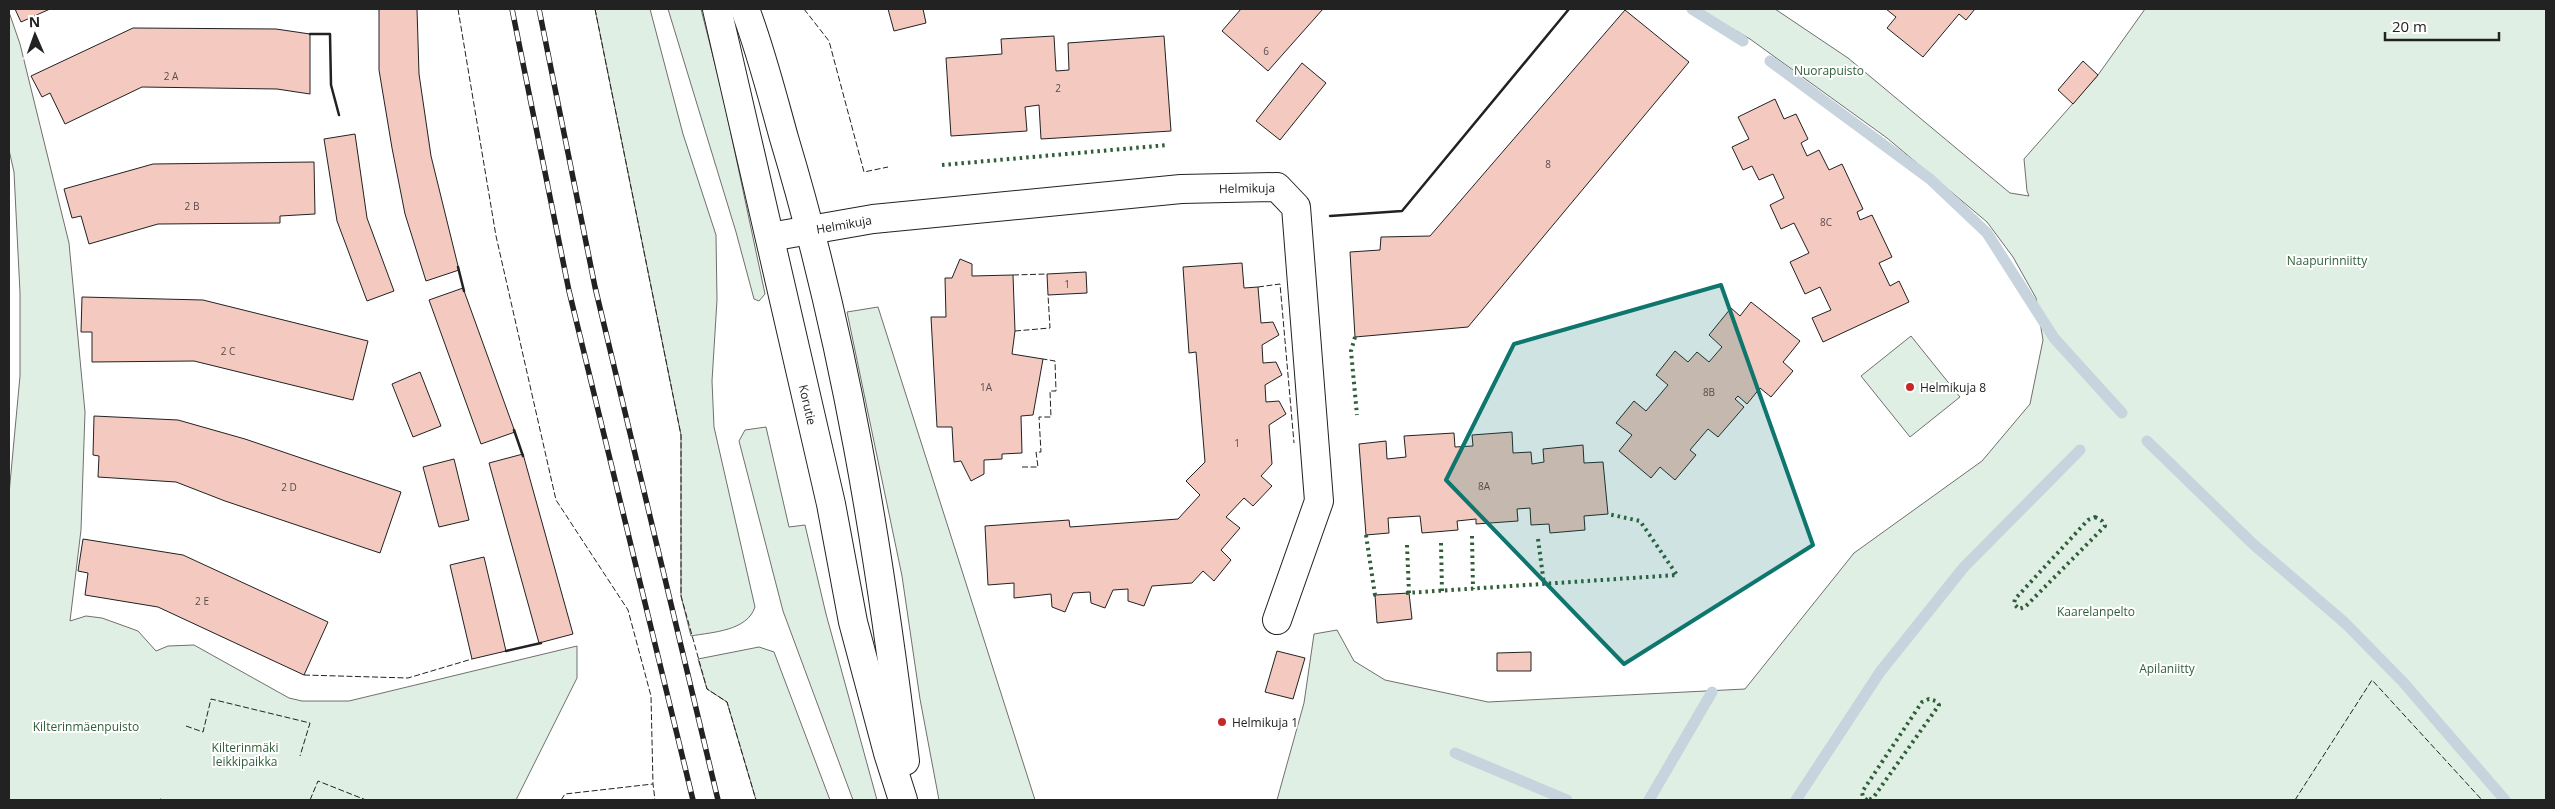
<svg xmlns="http://www.w3.org/2000/svg" width="2555" height="809" font-family="'Open Sans',sans-serif">
<style>
.green{fill:#e0efe3;stroke:#6f6f6f}
.lines{fill:none;stroke-linecap:round;stroke-linejoin:round}
.stream{stroke:#c7d3dd;stroke-width:11}
.building{fill:#f3c9c0;stroke:#222}
.minor-casing{stroke:#222;stroke-width:30}
.tertiary-casing{stroke:#222;stroke-width:30}
.minor{stroke:#fff;stroke-width:28}
.tertiary{stroke:#fff;stroke-width:28}
.rail-casing{stroke:#222;stroke-width:5.5}
.rail{stroke:#fff;stroke-width:4;stroke-dasharray:11;stroke-linecap:butt}
.hedge{stroke:#2f5e38;stroke-width:4;stroke-dasharray:2.5 4;stroke-linecap:butt}
.fence{stroke:#222;stroke-width:1;stroke-dasharray:6 2.5;stroke-linecap:butt}
.wall{stroke:#222;stroke-width:2.5}
.marked{fill:#0f766e;fill-opacity:0.2;stroke:#0f766e;stroke-width:4;stroke-linejoin:round}
.poi-dot{fill:#c62828;stroke:#fff;stroke-width:2}
.labels{text-anchor:middle;dominant-baseline:central;stroke-width:4;stroke-linejoin:round;paint-order:stroke}
.number-label{font-size:10px;fill:#564c4a}
.park-label{font-size:12px;fill:#2f5e38;stroke:#fff}
.street-label{font-size:12px;fill:#222;stroke:#fff}
.poi-label{font-size:12px;fill:#222;stroke:#fff;text-anchor:start}
</style>
<rect width="100%" height="100%" fill="#fff"/>
<path class="green" d="M 595,9 L 650,9 L 683,134 L 716,235 L 717,300 L 712,381 L 714,427 L 755,607 C 747,631 713,632 691,636 L 681,596 L 681,435 Z
M 668,9 L 701,9 L 723,96 L 765,294 L 759,301 L 754,299 L 736,232 Z
M 1699,9 L 1775,9 L 1848,58 L 2010,193 L 2029,196 L 2027,191 L 2024,159 L 2098,75 L 2145,9 L 2546,9 L 2546,800 L 1277,800 L 1304,703 L 1314,634 L 1337,630 L 1354,661 L 1385,680 L 1488,702 L 1745,689 L 1854,553 L 1982,461 L 2030,404 L 2043,340 L 2036,298 L 2013,257 L 1987,222 L 1887,138 L 1750,39 Z
M 9,12 L 20,44 L 69,243 L 85,412 L 81,530 L 70,621 L 86,616 L 102,618 L 127,627 L 138,631 L 156,651 L 168,646 L 194,645 L 289,698 L 302,701 L 349,701 L 577,646 L 577,678 L 516,800 L 9,800 L 9,494 L 20,376 L 20,293 L 14,172 L 9,150 Z
M 878,307 L 1035,800 L 939,800 L 920,699 L 902,576 L 847,312 Z
M 1911,336 L 1960,397 L 1910,437 L 1861,376 Z
M 766,427 L 789,527 L 805,525 L 826,614 L 877,800 L 853,800 L 783,611 L 739,441 L 745,430 Z
M 759,647 L 774,652 L 830,800 L 756,800 L 727,702 L 707,689 L 698,659 Z"/>
<g class="lines">
<path class="stream" d="M 1692,9 L 1743,41
M 1770,61 L 1930,179 L 1987,233 L 2054,338 L 2122,413
M 2147,441 L 2253,544 L 2345,623 L 2403,682 L 2505,800
M 1455,753 L 1567,800
M 1649,800 L 1712,692
M 1796,800 L 1880,672 L 1964,567 L 2080,450"/>
</g>
<path class="building" d="M 15,9 L 50,9 L 21,22 Z
M 379,9 L 417,9 L 419,74 L 431,156 L 459,270 L 426,281 L 405,214 L 392,148 L 379,70 Z
M 888,9 L 923,9 L 926,23 L 894,31 Z
M 1241,9 L 1323,9 L 1268,71 L 1222,31 Z
M 1886,9 L 1975,9 L 1966,20 L 1959,14 L 1923,57 L 1887,28 L 1896,17 Z
M 1625,10 L 1689,62 L 1468,327 L 1355,337 L 1350,252 L 1380,250 L 1381,237 L 1430,236 Z
M 133,28 L 276,29 L 310,34 L 310,94 L 277,89 L 142,87 L 65,124 L 50,93 L 42,97 L 31,76 Z
M 1054,36 L 1056,71 L 1069,70 L 1068,43 L 1164,36 L 1171,131 L 1041,139 L 1039,105 L 1025,107 L 1027,131 L 951,136 L 946,58 L 1002,54 L 1001,39 Z
M 2083,61 L 2098,75 L 2073,104 L 2058,90 Z
M 1302,63 L 1326,83 L 1280,140 L 1256,121 Z
M 1775,99 L 1784,119 L 1796,114 L 1808,139 L 1801,143 L 1807,156 L 1819,150 L 1829,170 L 1842,164 L 1863,209 L 1857,212 L 1860,220 L 1872,215 L 1892,257 L 1879,263 L 1890,286 L 1899,281 L 1909,302 L 1823,342 L 1812,318 L 1831,310 L 1820,287 L 1805,294 L 1790,262 L 1809,253 L 1794,223 L 1781,229 L 1770,205 L 1784,198 L 1773,174 L 1759,180 L 1752,166 L 1743,170 L 1732,147 L 1749,139 L 1738,117 Z
M 355,134 L 367,218 L 394,291 L 367,301 L 337,221 L 324,139 Z
M 314,162 L 315,214 L 280,216 L 280,223 L 158,224 L 89,244 L 81,216 L 72,218 L 64,189 L 153,164 Z
M 960,259 L 972,264 L 972,276 L 1013,275 L 1015,331 L 1012,354 L 1043,359 L 1033,415 L 1021,416 L 1022,453 L 1002,454 L 1002,459 L 984,460 L 984,474 L 971,481 L 961,461 L 954,462 L 952,427 L 937,427 L 931,317 L 946,317 L 945,278 L 952,278 Z
M 1242,263 L 1244,288 L 1258,287 L 1261,323 L 1273,322 L 1279,335 L 1262,345 L 1263,363 L 1276,362 L 1282,375 L 1265,385 L 1266,402 L 1279,401 L 1286,414 L 1269,425 L 1272,464 L 1261,476 L 1272,486 L 1253,506 L 1244,498 L 1226,517 L 1240,528 L 1221,550 L 1231,560 L 1214,581 L 1203,571 L 1192,583 L 1152,586 L 1144,606 L 1128,601 L 1128,589 L 1113,590 L 1105,608 L 1091,603 L 1090,592 L 1073,593 L 1065,612 L 1052,607 L 1051,594 L 1014,598 L 1014,583 L 988,585 L 985,526 L 1069,520 L 1070,527 L 1178,519 L 1200,495 L 1186,481 L 1205,462 L 1196,352 L 1189,353 L 1183,267 Z
M 1086,272 L 1087,293 L 1048,295 L 1047,274 Z
M 463,288 L 515,432 L 481,444 L 429,300 Z
M 82,297 L 203,300 L 368,341 L 353,400 L 194,361 L 92,362 L 92,332 L 81,332 Z
M 1751,302 L 1800,341 L 1783,362 L 1793,371 L 1771,397 L 1760,388 L 1747,404 L 1738,396 L 1735,399 L 1744,407 L 1718,437 L 1708,429 L 1690,450 L 1696,455 L 1675,480 L 1660,467 L 1651,478 L 1619,451 L 1632,435 L 1616,423 L 1634,401 L 1646,411 L 1668,385 L 1656,375 L 1675,351 L 1688,362 L 1697,352 L 1709,362 L 1722,347 L 1709,335 L 1731,308 L 1740,316 Z
M 420,372 L 441,426 L 413,437 L 392,384 Z
M 94,416 L 178,420 L 245,439 L 401,492 L 380,553 L 225,501 L 176,482 L 98,477 L 99,456 L 93,455 Z
M 1512,432 L 1513,453 L 1531,452 L 1532,464 L 1544,462 L 1543,449 L 1583,445 L 1584,463 L 1603,462 L 1608,514 L 1584,516 L 1585,530 L 1550,533 L 1549,524 L 1531,525 L 1530,508 L 1517,509 L 1518,521 L 1476,524 L 1476,519 L 1457,521 L 1458,530 L 1422,533 L 1420,516 L 1388,518 L 1389,533 L 1366,535 L 1359,444 L 1386,441 L 1387,459 L 1406,457 L 1404,436 L 1454,433 L 1455,447 L 1473,446 L 1472,435 Z
M 523,454 L 573,634 L 539,643 L 489,463 Z
M 454,459 L 469,520 L 439,527 L 423,467 Z
M 83,539 L 183,555 L 328,622 L 304,675 L 158,607 L 85,595 L 88,573 L 78,571 Z
M 484,557 L 506,651 L 472,659 L 450,565 Z
M 1409,593 L 1412,619 L 1377,623 L 1375,595 Z
M 1277,651 L 1305,658 L 1293,699 L 1265,692 Z
M 1531,652 L 1531,671 L 1497,671 L 1497,653 Z"/>
<g class="lines">
<g class="minor-casing">
<g id="minor">
<path id="s1" d="M 770,237 L 873,219 L 1181,189 L 1277,187 L 1296,207 L 1319,501 L 1277,620"/>
</g>
</g>
<g class="tertiary-casing">
<g id="tertiary">
<path id="s2" d="M 717,9 L 831,504 L 853,622 L 888,753 L 903,800"/>
<path d="M 745,9 C 761,51 772,95 784,138 C 846,344 879,549 905,761"/>
</g>
</g>
<use href="#minor" class="minor"/>
<use href="#tertiary" class="tertiary"/>
<g class="rail-casing">
<path id="rail" d="M 512,9 L 569,291 L 693,800
M 539,9 L 595,287 L 718,800"/>
</g>
<use href="#rail" class="rail"/>
<path class="hedge" d="M 942,165 L 1168,145
M 1355,337 L 1351,351 L 1357,415
M 2095,517 L 2102,521 L 2105,526 L 2025,607 L 2019,609 L 2014,604 L 2015,599 L 2088,520 Z
M 1366,535 L 1375,595 L 1377,595
M 1472,536 L 1473,589
M 1538,539 L 1544,584
M 1441,543 L 1442,591
M 1407,545 L 1409,593
M 1406,593 L 1677,575 L 1640,521 L 1608,514
M 1867,800 L 1863,797 L 1862,792 L 1922,702 L 1929,699 L 1936,701 L 1939,705 L 1873,798 L 1868,800"/>
<path class="fence" d="M 458,9 L 496,236 L 556,500 L 628,610 L 651,696 L 653,784
M 595,9 L 681,435 L 681,596 L 707,689 L 727,702 L 756,800
M 804,9 L 829,41 L 864,172 L 888,167
M 1013,275 L 1047,274
M 1258,287 L 1280,284 L 1294,443
M 1015,331 L 1050,328 L 1048,295
M 1022,467 L 1038,467 L 1036,452 L 1041,452 L 1039,417 L 1051,417 L 1050,391 L 1056,391 L 1055,361 L 1043,359
M 304,675 L 408,678 L 472,659
M 186,726 L 203,732 L 211,699 L 310,723 L 300,756
M 160,799 L 163,800
M 310,800 L 318,781 L 366,800
M 561,800 L 565,794 L 653,784 L 655,800
M 2295,800 L 2372,680 L 2482,800"/>
<path class="wall" d="M 310,34 L 330,34 L 331,85 L 339,115
M 1330,216 L 1402,211 L 1569,9
M 458,267 L 464,291
M 514,430 L 523,456
M 506,651 L 541,643"/>
</g>
<path class="marked" d="M 1721,285 L 1813,545 L 1624,664 L 1446,480 L 1514,344 Z"/>
<g class="poi-dot">
<circle cx="1910" cy="387" r="5"/>
<circle cx="1222" cy="722" r="5"/>
</g>
<g class="labels">
<g class="number-label">
<text x="1266" y="51">6</text>
<text x="171" y="76">2 A</text>
<text x="1058" y="88">2</text>
<text x="1548" y="164">8</text>
<text x="192" y="206">2 B</text>
<text x="1826" y="222">8C</text>
<text x="1067" y="284">1</text>
<text x="228" y="351">2 C</text>
<text x="986" y="387">1A</text>
<text x="1709" y="392">8B</text>
<text x="1237" y="443">1</text>
<text x="1484" y="486">8A</text>
<text x="289" y="487">2 D</text>
<text x="202" y="601">2 E</text>
</g>
<g class="park-label">
<text x="1829" y="70">Nuorapuisto</text>
<text x="2327" y="260">Naapurinniitty</text>
<text x="2096" y="611">Kaarelanpelto</text>
<text x="2167" y="668">Apilaniitty</text>
<text x="86" y="726">Kilterinmäenpuisto</text>
<text x="245" y="747">Kilterinmäki<tspan x="245" dy="14">leikkipaikka</tspan></text>
</g>
<g class="street-label">
<text stroke="none"><textPath href="#s1" startOffset="480">Helmikuja</textPath></text>
<text stroke="none"><textPath href="#s1" startOffset="75">Helmikuja</textPath></text>
<text stroke="none"><textPath href="#s2" startOffset="406">Korutie</textPath></text>
</g>
<g class="poi-label">
<text x="1920" y="387">Helmikuja 8</text>
<text x="1232" y="722">Helmikuja 1</text>
</g>
</g>
<rect width="2555" height="809" fill="none" stroke="#222222" stroke-width="20"/>
<g transform="translate(35 35) rotate(358)" stroke="#ffffff" stroke-width="4" paint-order="stroke">
<path d="M0-4L9 19L0 12L-9 19Z" fill="#222222"/>
<text y="-8" font-size="14" font-weight="bold" text-anchor="middle" fill="#222222">N</text>
</g>
<path d="M2385 32v8h114v-8" fill="none" stroke="#222222" stroke-width="2.5"/>
<text x="2392" y="32" font-size="15" fill="#222222" stroke="#ffffff" stroke-width="4" paint-order="stroke">20 m</text>
</svg>
